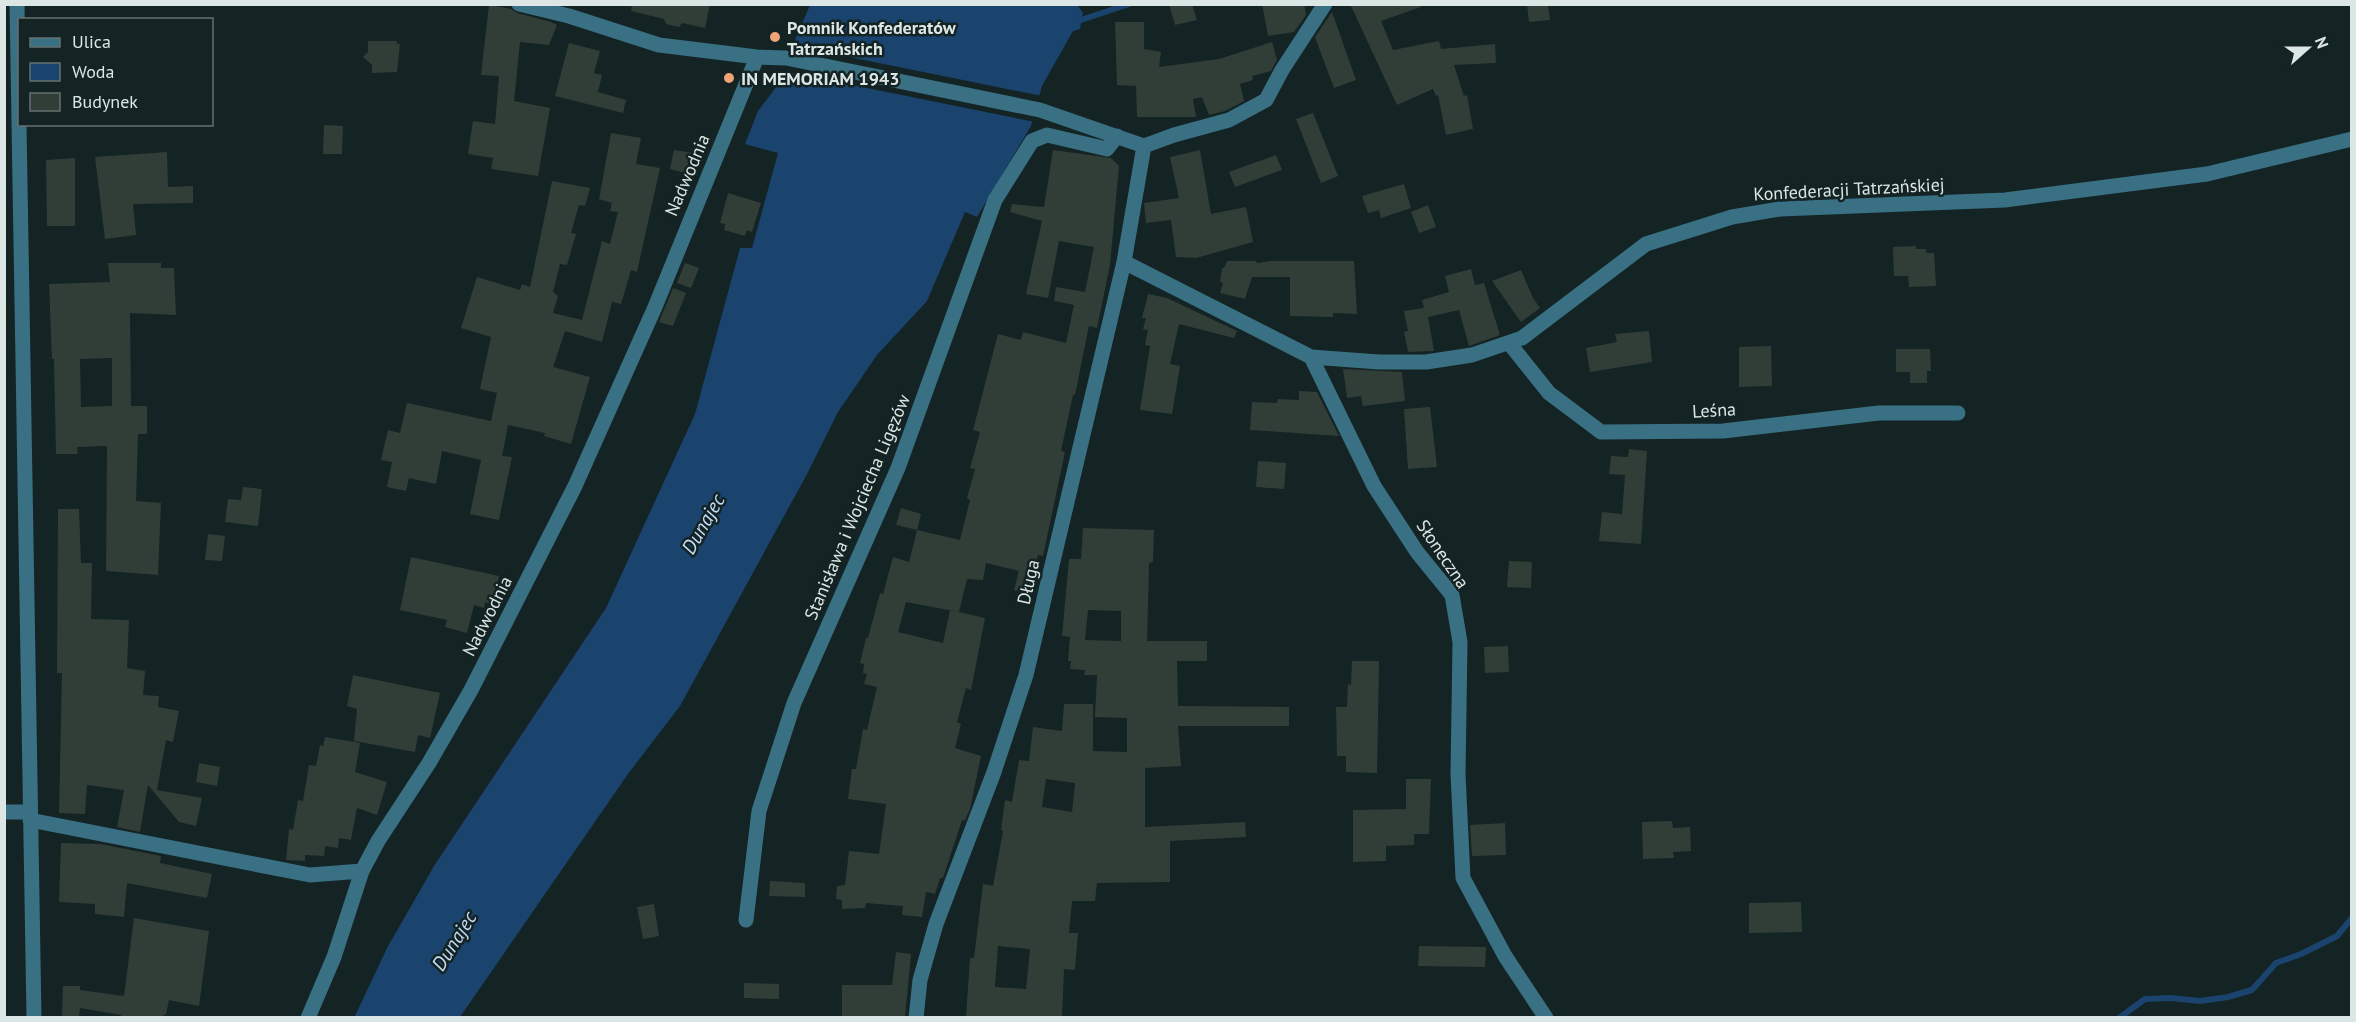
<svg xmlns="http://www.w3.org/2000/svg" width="2356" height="1022" font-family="'PT Sans',sans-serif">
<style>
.water{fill:#1a436d}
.pier{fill:#142323}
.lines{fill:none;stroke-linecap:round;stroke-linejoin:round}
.stream{stroke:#1a436d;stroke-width:6}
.building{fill:#313e38;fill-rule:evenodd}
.minor{stroke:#397083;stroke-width:15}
.poi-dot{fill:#efa376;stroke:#142323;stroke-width:2}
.labels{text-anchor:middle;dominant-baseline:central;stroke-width:5;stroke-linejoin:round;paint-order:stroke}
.poi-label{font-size:18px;font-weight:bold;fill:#dce6e5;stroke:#142323;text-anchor:start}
.street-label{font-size:18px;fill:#dce6e5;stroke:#142323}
.water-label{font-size:20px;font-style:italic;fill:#c4ddf9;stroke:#142323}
</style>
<rect width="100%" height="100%" fill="#142323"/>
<path class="water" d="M 810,5 L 1077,5 L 1083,13 L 1080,29 L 1073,31 L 1042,86 L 1031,126 L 977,217 L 965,212 L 927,301 L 877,355 L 838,412 L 806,476 L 680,706 L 628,774 L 460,1017 L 354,1018 L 387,948 L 434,866 L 606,608 L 695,414 L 740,248 L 752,248 L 778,153 L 745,144 L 758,111 L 783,78 L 793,45 Z"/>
<path class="pier" d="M 790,45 L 1042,96 L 1035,122 L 783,71 Z"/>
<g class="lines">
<path class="stream" d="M 1075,22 L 1129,4
M 2119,1018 L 2145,999 L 2171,998 L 2200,1001 L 2228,997 L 2252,990 L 2276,963 L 2301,954 L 2337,936 L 2352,918"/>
</g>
<path class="building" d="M 632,4 L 710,4 L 705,28 L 682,23 L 679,27 L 666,24 L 664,19 L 631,11 Z
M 1169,4 L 1192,4 L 1197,20 L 1175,25 Z
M 1262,4 L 1304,4 L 1306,15 L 1294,32 L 1268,36 Z
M 1362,4 L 1420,4 L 1421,7 L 1381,21 L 1393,50 L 1439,41 L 1441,49 L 1495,44 L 1496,63 L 1454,65 L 1464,96 L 1467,95 L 1473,129 L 1446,135 L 1438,95 L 1436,96 L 1433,89 L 1397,105 L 1351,6 Z
M 1527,4 L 1548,4 L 1550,20 L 1529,22 Z
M 489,5 L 511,9 L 517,13 L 551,22 L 557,25 L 549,45 L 520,42 L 514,101 L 550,108 L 538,176 L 491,169 L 493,158 L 468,154 L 473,121 L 495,124 L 499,76 L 481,75 Z
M 1332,12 L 1356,80 L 1334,88 L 1315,37 Z
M 1115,22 L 1144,22 L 1144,49 L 1161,52 L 1159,67 L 1219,59 L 1272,42 L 1277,60 L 1271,71 L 1252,76 L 1253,80 L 1240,84 L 1244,101 L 1225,111 L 1209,115 L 1202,97 L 1193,99 L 1196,117 L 1137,117 L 1136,86 L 1117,85 Z
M 368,41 L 397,41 L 397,44 L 400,44 L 397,72 L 372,73 L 372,65 L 363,57 L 368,52 Z
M 569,43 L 600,51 L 594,73 L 602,75 L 598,92 L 626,100 L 623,113 L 555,96 Z
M 1313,113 L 1338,176 L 1321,183 L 1296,119 Z
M 324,125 L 343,126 L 342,154 L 323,154 Z
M 611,133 L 641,138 L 636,164 L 660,168 L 637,272 L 631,270 L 621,304 L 612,302 L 602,342 L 565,331 L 553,367 L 590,377 L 571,444 L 544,436 L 545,433 L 508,425 L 502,456 L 512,457 L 499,520 L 470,514 L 481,460 L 442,451 L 436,484 L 409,478 L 406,491 L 387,487 L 392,462 L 381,460 L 388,430 L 400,433 L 407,403 L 491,421 L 497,393 L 480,389 L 491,337 L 461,328 L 477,277 L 520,290 L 522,284 L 530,287 L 552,181 L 590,188 L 585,206 L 579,205 L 571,233 L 576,234 L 567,265 L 560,264 L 553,292 L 558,296 L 553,313 L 582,320 L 602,241 L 610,244 L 618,212 L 610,211 L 612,203 L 599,199 Z
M 674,150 L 694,153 L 689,174 L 670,169 Z
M 1053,150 L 1111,158 L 1119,166 L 1110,265 L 1097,328 L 1089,326 L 1075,395 L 1073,395 L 1061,451 L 1065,452 L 1043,556 L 1038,555 L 1029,593 L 1014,590 L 1019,571 L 986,563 L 983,580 L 967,579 L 959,612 L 906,602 L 898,632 L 943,643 L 950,610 L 985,618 L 971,690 L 966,688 L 957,722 L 961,724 L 955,748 L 981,756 L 970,809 L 965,820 L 962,820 L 946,869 L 943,878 L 940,878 L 935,894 L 926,892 L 922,917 L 902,915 L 903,906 L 866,903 L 865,908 L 842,909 L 842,900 L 836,899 L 837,886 L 845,885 L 849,851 L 879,854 L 886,804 L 848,799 L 852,769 L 856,769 L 863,729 L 867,730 L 877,687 L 864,684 L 867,674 L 863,673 L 864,664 L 860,663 L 866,638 L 868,638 L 880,593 L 883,594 L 893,557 L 909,562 L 917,530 L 960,540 L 970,500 L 967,498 L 975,469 L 970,468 L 980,432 L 973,430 L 998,334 L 1021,340 L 1023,332 L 1066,343 L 1074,305 L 1054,301 L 1056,287 L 1085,292 L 1094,247 L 1059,241 L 1048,298 L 1026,294 L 1042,221 L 1010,212 L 1012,204 L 1044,207 Z
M 1200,150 L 1211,214 L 1246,207 L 1253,242 L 1196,258 L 1176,257 L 1171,220 L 1146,223 L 1144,203 L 1179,198 L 1170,157 Z
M 167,152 L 168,187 L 193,186 L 193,203 L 133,204 L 136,235 L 105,239 L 95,157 Z
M 1276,155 L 1282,170 L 1235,187 L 1229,172 Z
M 75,158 L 75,226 L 47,226 L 46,160 Z
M 1404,184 L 1411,208 L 1381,218 L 1379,210 L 1368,213 L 1362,196 Z
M 728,193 L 761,203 L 752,232 L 747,230 L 745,236 L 724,230 L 725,224 L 720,223 Z
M 1428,205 L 1436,227 L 1419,233 L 1411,212 Z
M 1916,246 L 1916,249 L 1926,249 L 1926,253 L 1934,253 L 1936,286 L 1909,287 L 1908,276 L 1894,276 L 1893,247 Z
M 1227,261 L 1256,261 L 1257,263 L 1271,261 L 1354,261 L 1357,314 L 1333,313 L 1333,317 L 1290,316 L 1290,277 L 1252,277 L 1245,299 L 1220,293 L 1223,283 L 1220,282 L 1222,268 L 1224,268 Z
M 108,263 L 161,263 L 161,268 L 174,268 L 176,315 L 130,313 L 131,406 L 147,406 L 147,434 L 138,434 L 136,501 L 161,503 L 158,575 L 106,571 L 107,446 L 77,447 L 78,454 L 56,454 L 54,359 L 52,359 L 49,284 L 110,282 ZM 112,358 L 112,406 L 81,407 L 80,359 Z
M 685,263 L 699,268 L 691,288 L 677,283 Z
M 1471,269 L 1475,285 L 1484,283 L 1500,335 L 1469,346 L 1459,310 L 1428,317 L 1434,351 L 1408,352 L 1404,332 L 1408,331 L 1404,311 L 1424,308 L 1422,300 L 1449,292 L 1445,276 Z
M 1521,270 L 1533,298 L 1540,308 L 1521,322 L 1492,281 Z
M 673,288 L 686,293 L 673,326 L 659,322 Z
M 1148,294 L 1167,298 L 1237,331 L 1234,338 L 1179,324 L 1170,364 L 1180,366 L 1172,414 L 1140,410 L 1150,346 L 1145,345 L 1148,330 L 1143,329 L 1146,318 L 1142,318 Z
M 1649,331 L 1652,362 L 1590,372 L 1586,348 L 1617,342 L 1615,334 Z
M 1771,346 L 1772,386 L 1739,387 L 1739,347 Z
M 1896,349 L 1930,349 L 1931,371 L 1927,371 L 1927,383 L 1910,383 L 1910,372 L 1896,372 Z
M 1343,369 L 1402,372 L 1405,401 L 1363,406 L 1361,396 L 1347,398 Z
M 1299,391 L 1317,392 L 1339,436 L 1250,430 L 1252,402 L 1277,403 L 1278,399 L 1299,400 Z
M 1430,407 L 1437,467 L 1408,469 L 1404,409 Z
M 1629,449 L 1647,451 L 1641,544 L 1599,541 L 1602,512 L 1622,514 L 1625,475 L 1609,474 L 1611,456 L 1628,457 Z
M 1258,461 L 1286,463 L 1284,489 L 1256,487 Z
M 243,487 L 262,489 L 258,526 L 225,522 L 228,499 L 241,500 Z
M 901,508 L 921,514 L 917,530 L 896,525 Z
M 58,509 L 79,509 L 81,563 L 92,563 L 91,619 L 129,620 L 127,668 L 145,671 L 143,695 L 159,696 L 158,707 L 179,711 L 173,742 L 166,740 L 157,790 L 202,798 L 196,826 L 179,822 L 148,785 L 140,832 L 117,827 L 124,790 L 87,785 L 85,814 L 59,813 L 62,673 L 57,673 Z
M 1083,528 L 1154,530 L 1153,562 L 1149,563 L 1147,641 L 1207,641 L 1207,661 L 1177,661 L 1178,706 L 1289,707 L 1289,726 L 1178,726 L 1181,766 L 1145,768 L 1145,827 L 1245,822 L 1246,837 L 1170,841 L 1170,882 L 1097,883 L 1095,901 L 1072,901 L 1069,933 L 1078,933 L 1075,970 L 1064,969 L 1062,1017 L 966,1017 L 970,958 L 974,958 L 983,884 L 993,886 L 1003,831 L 1001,830 L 1005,800 L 1012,802 L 1019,760 L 1029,761 L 1033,727 L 1062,731 L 1064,704 L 1093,704 L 1093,751 L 1127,752 L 1127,718 L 1095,717 L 1097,675 L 1084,675 L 1085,670 L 1070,669 L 1071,661 L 1068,661 L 1070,637 L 1062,636 L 1069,559 L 1081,559 ZM 1088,610 L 1121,611 L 1121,641 L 1085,640 ZM 1046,779 L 1075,783 L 1072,812 L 1042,807 ZM 998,946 L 1030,949 L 1026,989 L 995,987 Z
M 208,534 L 225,536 L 222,561 L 205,560 Z
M 411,557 L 499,576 L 492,604 L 485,602 L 484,608 L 474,605 L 467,633 L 445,627 L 447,620 L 400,610 Z
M 1509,561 L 1532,562 L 1531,588 L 1507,587 Z
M 1508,646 L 1509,672 L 1485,673 L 1484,647 Z
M 1352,661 L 1379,661 L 1377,773 L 1346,772 L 1346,756 L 1337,756 L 1336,707 L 1347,707 L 1348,684 L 1351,685 Z
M 353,675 L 440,693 L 430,738 L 418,735 L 415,752 L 354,741 L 357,709 L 347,706 Z
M 325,737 L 360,743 L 355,772 L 387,782 L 377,815 L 357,808 L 351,840 L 339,838 L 338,848 L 325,846 L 324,856 L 305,855 L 305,861 L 286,860 L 289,829 L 293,830 L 298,800 L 303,801 L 309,765 L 316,766 L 320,745 L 323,746 Z
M 199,763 L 220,767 L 217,786 L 196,782 Z
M 1406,779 L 1431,779 L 1429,834 L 1414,834 L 1414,845 L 1386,846 L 1386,861 L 1353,862 L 1353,810 L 1406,809 Z
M 1672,821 L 1673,828 L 1690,827 L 1691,851 L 1673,852 L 1674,858 L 1643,859 L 1642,822 Z
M 1505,823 L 1506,855 L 1472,856 L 1470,825 Z
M 61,843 L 100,844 L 161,856 L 160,863 L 212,874 L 207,898 L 127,883 L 124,917 L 95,914 L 95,904 L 59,902 Z
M 770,881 L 805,883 L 805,897 L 769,896 Z
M 1801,902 L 1802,932 L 1749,933 L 1749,903 Z
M 654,904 L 659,936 L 643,939 L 637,907 Z
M 134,918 L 209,931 L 199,1006 L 169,1000 L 166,1014 L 161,1017 L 121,1017 L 121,1015 L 80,1008 L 79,1017 L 62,1017 L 63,986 L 80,986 L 80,990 L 124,996 Z
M 1419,946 L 1486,947 L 1485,967 L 1418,966 Z
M 896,952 L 911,954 L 905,1017 L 842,1017 L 842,985 L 892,985 Z
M 744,983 L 779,984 L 779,999 L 744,998 Z"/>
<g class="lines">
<path class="minor" d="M 17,4 L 34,1018
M 519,4 L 569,16 L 659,45 L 757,57 L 786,58 L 1040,110 L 1144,146
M 1144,146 L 1174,135 L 1229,120 L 1266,100 L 1282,70 L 1325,4
M 1124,262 L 1311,357 L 1374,486 L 1417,552 L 1452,595 L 1460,642 L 1458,774 L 1463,878 L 1505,956 L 1546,1018
M 1509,343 L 1549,393 L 1601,432 L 1723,431 L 1879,413 L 1958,413
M 1311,357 L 1379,362 L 1426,362 L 1472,355 L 1522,338 L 1646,244 L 1732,217 L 1780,209 L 2005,200 L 2207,174 L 2352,139
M 4,812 L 30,812
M 30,820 L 310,875 L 362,871
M 746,920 L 759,811 L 794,703 L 898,468 L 995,200 L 1032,141 L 1047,135 L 1107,149 L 1117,136
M 308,1018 L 334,957 L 362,871 L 378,841 L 429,763 L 471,690 L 575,486 L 655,307 L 757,57
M 916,1018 L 920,980 L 936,924 L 994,772 L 1026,675 L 1124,262 L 1144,146"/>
</g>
<g class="poi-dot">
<circle cx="775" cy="37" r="6"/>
<circle cx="729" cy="78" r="6"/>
</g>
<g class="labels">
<g class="poi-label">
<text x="787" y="27">Pomnik Konfederatów<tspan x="787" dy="21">Tatrzańskich</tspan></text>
<text x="741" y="78">IN MEMORIAM 1943</text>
</g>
<g class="street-label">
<text transform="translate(687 175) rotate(-67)">Nadwodnia</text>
<text transform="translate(1849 189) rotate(-3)">Konfederacji Tatrzańskiej</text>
<text transform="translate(1714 410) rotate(-3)">Leśna</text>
<text transform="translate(857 507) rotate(-67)">Stanisława i Wojciecha Ligęzów</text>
<text transform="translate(1443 554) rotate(56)">Słoneczna</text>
<text transform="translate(1028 582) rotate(-77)">Długa</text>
<text transform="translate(487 616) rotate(-63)">Nadwodnia</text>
</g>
<g class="water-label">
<text transform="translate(703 524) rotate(-60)">Dunajec</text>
<text transform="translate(454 941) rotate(-58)">Dunajec</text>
</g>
</g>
<rect width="2356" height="1022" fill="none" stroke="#dce6e5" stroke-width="12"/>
<rect x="18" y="18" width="195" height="108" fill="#142323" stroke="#647171" stroke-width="1.5"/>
<rect x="30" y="38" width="30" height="9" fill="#397083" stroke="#647171" stroke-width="1.5"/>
<text x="72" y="48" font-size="18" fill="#dce6e5">Ulica</text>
<rect x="30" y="63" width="30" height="18" fill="#1a436d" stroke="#647171" stroke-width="1.5"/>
<text x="72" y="78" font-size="18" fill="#dce6e5">Woda</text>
<rect x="30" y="93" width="30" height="18" fill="#313e38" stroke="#647171" stroke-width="1.5"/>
<text x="72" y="108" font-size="18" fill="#dce6e5">Budynek</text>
<g transform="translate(2308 48) rotate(69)" stroke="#142323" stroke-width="4.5" paint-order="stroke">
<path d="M0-4.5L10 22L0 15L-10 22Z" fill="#dce6e5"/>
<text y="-9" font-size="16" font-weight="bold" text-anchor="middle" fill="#dce6e5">N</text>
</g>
</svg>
